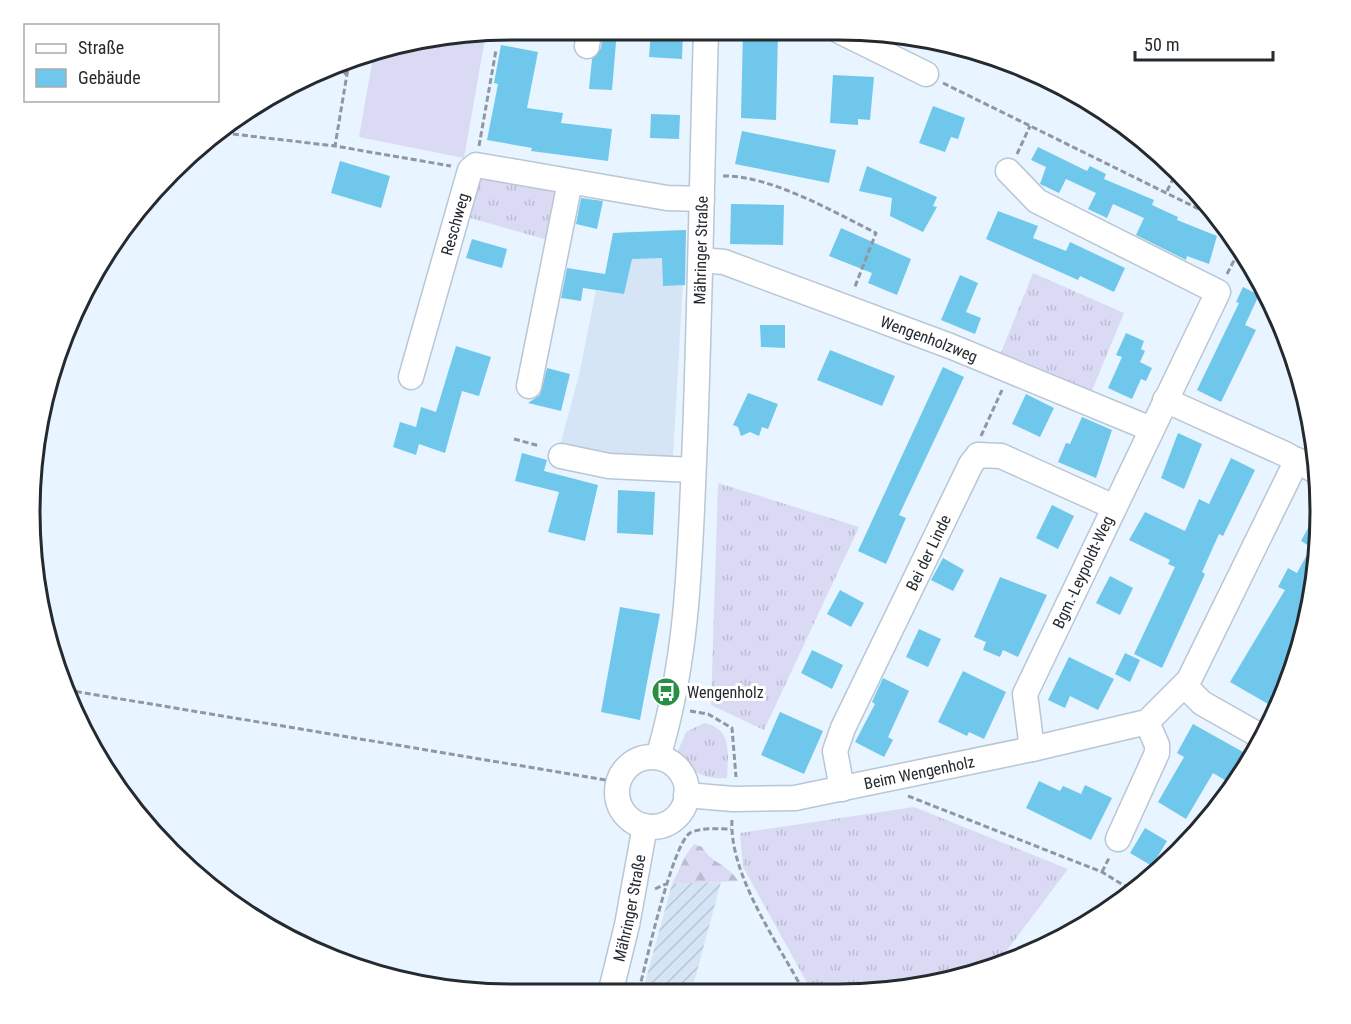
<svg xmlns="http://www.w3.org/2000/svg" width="1351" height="1024" font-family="'Roboto Condensed',sans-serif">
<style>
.built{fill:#d6e5f5}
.industrial{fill:url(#industrial-furrows)}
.grass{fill:url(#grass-tufts)}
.forest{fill:url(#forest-firs)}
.garden{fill:#dbdaf5}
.building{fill:#70c7ec}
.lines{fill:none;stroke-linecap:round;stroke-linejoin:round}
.minor-casing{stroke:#b9c7d4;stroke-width:27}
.path{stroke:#8f97a0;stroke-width:3;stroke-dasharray:6 3;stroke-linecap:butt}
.minor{stroke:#fff;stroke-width:24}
.labels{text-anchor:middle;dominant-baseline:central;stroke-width:6;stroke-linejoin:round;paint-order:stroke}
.street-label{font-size:16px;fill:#252a2f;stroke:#fff}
.poi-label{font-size:16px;fill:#252a2f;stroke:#fff;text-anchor:start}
.rim{fill:none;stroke:#252a2f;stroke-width:3}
</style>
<defs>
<pattern id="industrial-furrows" width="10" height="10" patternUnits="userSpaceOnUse" patternTransform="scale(1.5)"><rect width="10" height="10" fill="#d6e5f5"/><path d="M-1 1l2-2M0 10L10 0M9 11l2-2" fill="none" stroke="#b8c5d2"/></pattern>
<pattern id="grass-tufts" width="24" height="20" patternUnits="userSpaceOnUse" patternTransform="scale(1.5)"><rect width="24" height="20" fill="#dbdaf5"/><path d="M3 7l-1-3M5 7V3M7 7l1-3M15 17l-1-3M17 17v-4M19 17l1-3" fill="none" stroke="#bcbbd2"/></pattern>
<pattern id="forest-firs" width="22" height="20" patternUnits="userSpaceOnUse" patternTransform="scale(1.5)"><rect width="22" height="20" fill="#dbdaf5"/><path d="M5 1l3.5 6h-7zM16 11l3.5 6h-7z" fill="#bcbbd2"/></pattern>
</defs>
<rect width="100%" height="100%" fill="#e8f4ff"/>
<path class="built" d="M 686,230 L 673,457 L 609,458 L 559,449 L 579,375 L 596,290 L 602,291 L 621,242 L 622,232 Z"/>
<path class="industrial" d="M 721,882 L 692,990 L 643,990 L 672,884 Z"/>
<path class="grass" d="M 487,176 L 558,186 L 548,240 L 463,216 L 471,183 Z
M 1033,273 L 1124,313 L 1089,398 L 998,360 Z
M 718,483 L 859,527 L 764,730 L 711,705 Z
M 704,723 C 733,728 728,755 727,778 C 704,780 688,772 678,751 L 686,732 Z
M 914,807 L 1068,869 L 996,965 L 902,990 L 811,990 L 743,867 L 740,833 Z"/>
<path class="forest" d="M 694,844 L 702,847 C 710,862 729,865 738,881 L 672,884 L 686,855 Z"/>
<path class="garden" d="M 486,33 L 464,158 L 359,137 L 374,52 L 387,47 Z"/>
<path class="building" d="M 603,30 L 617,30 L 612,90 L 589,89 L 592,59 L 601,48 Z
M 651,30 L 683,30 L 682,59 L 649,57 Z
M 743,31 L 778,31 L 776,120 L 741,118 Z
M 501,45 L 538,52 L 527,108 L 563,113 L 561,123 L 612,129 L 608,161 L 531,151 L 532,148 L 487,140 L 498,84 L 494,83 Z
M 833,75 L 874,77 L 870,120 L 858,119 L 858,125 L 830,123 Z
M 933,106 L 965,118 L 958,139 L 951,137 L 945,152 L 919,143 Z
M 651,114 L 680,115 L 679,139 L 650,138 Z
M 742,131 L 836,150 L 829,183 L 735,164 Z
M 1038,147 L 1087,171 L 1090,166 L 1106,174 L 1104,179 L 1154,200 L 1152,205 L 1178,217 L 1177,220 L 1217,236 L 1209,264 L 1187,256 L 1186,260 L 1136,235 L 1144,218 L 1113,204 L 1107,218 L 1088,209 L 1096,193 L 1066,179 L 1059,193 L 1040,184 L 1046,167 L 1031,160 Z
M 340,161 L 390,176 L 381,208 L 331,193 Z
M 867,166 L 937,197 L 933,206 L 937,207 L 923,232 L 890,216 L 892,198 L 859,191 Z
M 581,198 L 603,201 L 597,229 L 576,224 Z
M 731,204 L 784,205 L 783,245 L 730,244 Z
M 998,211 L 1038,226 L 1033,238 L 1066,251 L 1070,242 L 1125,268 L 1114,292 L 1080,276 L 1078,280 L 986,239 Z
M 841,228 L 911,259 L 897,295 L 868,283 L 872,273 L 829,256 Z
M 686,230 L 685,285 L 663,286 L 662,258 L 632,259 L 624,294 L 583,288 L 581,301 L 561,298 L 567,268 L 605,274 L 613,233 Z
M 472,239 L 507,249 L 502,268 L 466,258 Z
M 960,275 L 978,283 L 966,312 L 981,318 L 975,334 L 941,320 Z
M 1243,287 L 1259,295 L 1245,325 L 1256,330 L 1221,402 L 1197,390 L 1239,303 L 1236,302 Z
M 760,325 L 785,325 L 785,348 L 761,347 Z
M 1126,333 L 1144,341 L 1141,349 L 1145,351 L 1140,362 L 1152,368 L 1146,381 L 1141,379 L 1132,399 L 1108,388 L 1122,357 L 1116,355 Z
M 456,346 L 491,357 L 479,396 L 462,391 L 445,453 L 419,444 L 416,455 L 393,447 L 400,422 L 416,427 L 421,407 L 436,412 Z
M 830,350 L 895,376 L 882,406 L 817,380 Z
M 943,367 L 964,377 L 899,515 L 906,518 L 886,564 L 858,551 Z
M 547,368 L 570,374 L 561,411 L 528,403 L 540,395 Z
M 748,393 L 778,404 L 768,429 L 762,427 L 759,436 L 750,432 L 741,436 L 738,427 L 733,425 Z
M 1026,394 L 1054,408 L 1040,437 L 1012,424 Z
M 1082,417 L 1112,430 L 1096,478 L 1058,462 L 1066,443 L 1070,444 Z
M 1178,433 L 1202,444 L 1184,489 L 1161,478 Z
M 522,453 L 547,460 L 544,471 L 598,485 L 585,541 L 548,532 L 559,492 L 515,481 Z
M 1231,458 L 1255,470 L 1223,536 L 1219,534 L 1202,572 L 1205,574 L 1162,668 L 1134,654 L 1175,567 L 1168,564 L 1170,560 L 1129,540 L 1145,512 L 1185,531 L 1199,499 L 1209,504 Z
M 618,490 L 655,492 L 653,535 L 617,533 Z
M 1052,505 L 1074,516 L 1058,549 L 1036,538 Z
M 1320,506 L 1313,592 L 1297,623 L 1302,626 L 1298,635 L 1302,637 L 1284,696 L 1277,709 L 1230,682 L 1285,590 L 1278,587 L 1288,568 L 1297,573 L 1311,547 L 1301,541 Z
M 943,558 L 964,570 L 953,591 L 931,580 Z
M 1110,576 L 1133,588 L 1120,615 L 1096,603 Z
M 1000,577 L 1047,595 L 1018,657 L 1003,650 L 1000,657 L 983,650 L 986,642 L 974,637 Z
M 840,590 L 864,603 L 851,627 L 827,614 Z
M 620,607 L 660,614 L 640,720 L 601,712 Z
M 919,629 L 941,639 L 928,667 L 906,657 Z
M 812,650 L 843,665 L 832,689 L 801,673 Z
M 1125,653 L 1140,660 L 1130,682 L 1115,674 Z
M 1069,657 L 1114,679 L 1098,710 L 1070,696 L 1065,708 L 1048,700 Z
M 963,671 L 1006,692 L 984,739 L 969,732 L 967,736 L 938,722 Z
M 883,678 L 909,691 L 888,737 L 893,740 L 884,757 L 855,742 L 875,704 L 872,702 Z
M 780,712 L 823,731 L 804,774 L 761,755 Z
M 1193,724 L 1252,757 L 1235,786 L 1213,773 L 1186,819 L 1158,802 L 1184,757 L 1177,753 Z
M 1039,781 L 1060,791 L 1063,786 L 1081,794 L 1085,785 L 1112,798 L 1091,840 L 1026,808 Z
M 1145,828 L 1167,841 L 1152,866 L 1130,853 Z"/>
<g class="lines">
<g class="minor-casing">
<g id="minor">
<path d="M 839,31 L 926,74"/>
<path d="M 587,46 L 589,30"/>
<path d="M 1008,171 L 1037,201 L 1218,292 L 1025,694 L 1032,749"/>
<path id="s1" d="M 701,260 L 724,262 L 950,346 L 1151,429"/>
<path id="s2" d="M 411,377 L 470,170 L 476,165 L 667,198 L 702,199"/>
<path d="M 529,386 L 570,182"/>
<path d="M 1165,400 L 1285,454 L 1317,472"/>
<path d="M 561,456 L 609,466 L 693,470"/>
<path d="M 1185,686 L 1202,703 L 1262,737"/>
<path id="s3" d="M 658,757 C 690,652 690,547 695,438 C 700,302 702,167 706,31"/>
<circle cx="652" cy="792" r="35"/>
<path id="s4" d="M 842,789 L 835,751 L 843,728 L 971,464 L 978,455 L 1001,456 L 1114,507"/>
<path id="s5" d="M 686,795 L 733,799 L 795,798 L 1032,749 L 1147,722 L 1189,680 L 1297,460"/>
<path d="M 1118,839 L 1157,753 L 1157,745 L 1147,722"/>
<path id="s6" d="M 611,990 L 627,925 L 645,826"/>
</g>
</g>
<path class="path" d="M 349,62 L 335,146 L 451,166
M 337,67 L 347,75
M 943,83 L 1213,216
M 224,133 L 335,146
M 479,146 L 496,50
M 1017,154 L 1030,126
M 723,176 C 770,175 834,212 876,233 L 854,289
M 1167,191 L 1175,175
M 1227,274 L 1241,247
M 981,436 L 1002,390
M 514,439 L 540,446
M 1306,443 L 1313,429
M 1312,493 L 1320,497
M 67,690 L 618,782
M 690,711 L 708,714 L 732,728 L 736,777
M 908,796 L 1102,872 L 1133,891
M 732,820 C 729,874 777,942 803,990
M 1102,872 L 1109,858
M 655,889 L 668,883
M 639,990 C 646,963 672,845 690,833 C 701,827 719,829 731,829"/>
<use href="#minor" class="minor"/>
</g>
<defs>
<g id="bus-disc" transform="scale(1.5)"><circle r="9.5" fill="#298f45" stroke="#fff"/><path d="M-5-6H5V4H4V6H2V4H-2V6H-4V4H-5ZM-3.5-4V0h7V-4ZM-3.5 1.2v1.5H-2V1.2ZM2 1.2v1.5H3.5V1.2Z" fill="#fff"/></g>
</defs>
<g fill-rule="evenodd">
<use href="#bus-disc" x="666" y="692"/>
</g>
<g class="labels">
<g class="street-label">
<text stroke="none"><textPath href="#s2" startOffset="159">Reschweg</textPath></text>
<text stroke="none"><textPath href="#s3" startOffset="510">Mähringer Straße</textPath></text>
<text stroke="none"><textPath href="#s1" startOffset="242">Wengenholzweg</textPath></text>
<text stroke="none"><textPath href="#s4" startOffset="258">Bei der Linde</textPath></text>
<text transform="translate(1083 572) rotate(-65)">Bgm.-Leypoldt-Weg</text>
<text stroke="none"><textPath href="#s5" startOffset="236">Beim Wengenholz</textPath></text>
<text stroke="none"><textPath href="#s6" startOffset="84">Mähringer Straße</textPath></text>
</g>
<g class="poi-label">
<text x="687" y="692">Wengenholz</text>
</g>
</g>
<path d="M0 0H1351V1024H0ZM512 40H838A472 472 0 0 1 1310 512V512A472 472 0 0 1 838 984H512A472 472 0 0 1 40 512V512A472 472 0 0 1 512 40Z" fill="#fff" fill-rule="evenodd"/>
<path class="rim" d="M512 40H838A472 472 0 0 1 1310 512V512A472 472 0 0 1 838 984H512A472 472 0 0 1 40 512V512A472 472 0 0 1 512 40Z"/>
<rect x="24" y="24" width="195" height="78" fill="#ffffff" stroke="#a8aaac" stroke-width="1.5"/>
<rect x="36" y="44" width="30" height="9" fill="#ffffff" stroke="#a8aaac" stroke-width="1.5"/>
<text x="78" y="54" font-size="18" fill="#252a2f">Straße</text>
<rect x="36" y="69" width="30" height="18" fill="#70c7ec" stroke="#a8aaac" stroke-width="1.5"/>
<text x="78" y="84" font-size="18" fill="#252a2f">Gebäude</text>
<path d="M1135 51v9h138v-9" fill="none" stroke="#252a2f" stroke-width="3"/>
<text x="1144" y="51" font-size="18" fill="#252a2f" stroke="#ffffff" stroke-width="4.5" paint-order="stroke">50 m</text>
</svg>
